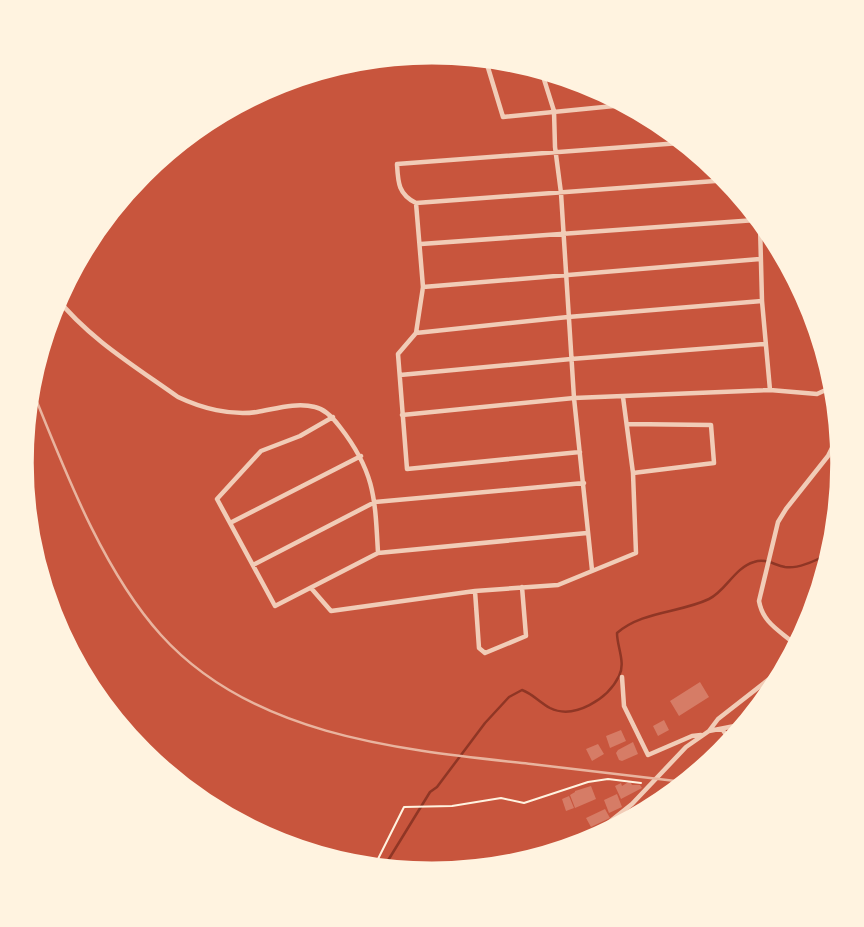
<svg xmlns="http://www.w3.org/2000/svg" width="864" height="927" font-family="'PT Sans Narrow',sans-serif">
<style>
.lines{fill:none;stroke-linecap:round;stroke-linejoin:round}
.stream{stroke:#8f3625;stroke-width:2.5}
.building{fill:#d67c66}
.path{stroke:#fff3e0;stroke-width:2}
.minor{stroke:#f1ccb7;stroke-width:4.5}
.rail{stroke:#e9b49f;stroke-width:2.5}
.rim{fill:none;stroke:#fff3e0;stroke-width:3.5}
</style>
<rect width="100%" height="100%" fill="#c8553d"/>
<g class="lines">
<path class="stream" d="M 384,867 L 430,792 L 437,787 L 485,723 L 509,697 L 522,690 C 533,694 539,702 550,708 C 574,720 608,699 619,676 C 626,663 617,647 617,633 C 642,611 680,613 709,599 C 726,591 734,568 754,562 C 766,558 774,565 785,567 C 798,569 815,561 826,555"/>
</g>
<path class="building" d="M 700,682 L 709,697 L 679,716 L 670,701 Z
M 664,720 L 669,730 L 658,736 L 653,726 Z
M 621,730 L 626,741 L 610,748 L 606,736 Z
M 633,742 L 638,754 L 622,761 L 619,760 L 616,753 L 618,750 Z
M 598,744 L 604,754 L 592,761 L 586,749 Z
M 630,781 L 632,785 L 640,785 L 642,788 L 621,799 L 615,786 L 621,783 L 622,786 Z
M 591,786 L 596,799 L 575,808 L 570,795 L 575,792 L 575,791 Z
M 617,794 L 622,807 L 609,813 L 604,800 Z
M 569,796 L 574,808 L 566,811 L 562,799 Z
M 605,809 L 610,818 L 591,827 L 586,818 Z"/>
<g class="lines">
<path class="path" d="M 375,865 L 404,807 L 452,806 L 501,798 L 524,803 L 588,782 L 608,779 L 641,783"/>
<path class="minor" d="M 486,61 L 503,117 L 624,105
M 542,73 L 554,111 L 555,147 L 561,193 L 574,398 L 592,570
M 416,203 C 398,194 398,182 397,164 L 680,143
M 760,225 L 762,301 L 770,390
M 421,244 L 756,220
M 423,287 L 760,259
M 56,297 C 88,338 136,367 178,397 C 201,408 231,416 257,412 C 275,409 296,402 315,407 C 325,409 334,419 340,427 C 375,472 375,498 378,553
M 416,333 L 423,287 L 416,203 L 729,180
M 400,375 L 571,359 L 765,344
M 402,415 L 574,398 L 770,390 L 817,394 L 830,388
M 333,417 L 300,436 L 261,451 L 217,499 L 275,606 L 378,553 L 587,533
M 628,424 L 711,425 L 714,463 L 633,473
M 580,452 L 407,469 L 398,354 L 416,333 L 568,317 L 762,301
M 230,523 L 361,456
M 253,565 L 375,502 L 584,483
M 311,588 L 331,611 L 475,591 L 558,585 L 636,553 L 633,473 L 623,397
M 475,591 L 479,648 L 485,653 L 526,636 L 522,587
M 797,646 C 781,631 763,624 759,601 L 778,522 L 786,509 L 828,456 L 839,434
M 622,677 L 624,706 L 648,755 L 692,736 L 701,735
M 722,729 L 732,743
M 709,731 L 718,719 L 782,669
M 578,847 L 632,804 L 686,747 L 709,731 L 745,724"/>
<path class="rail" d="M 33,392 C 65,471 103,571 161,635 C 253,737 403,750 531,764 C 582,770 633,776 684,782"/>
</g>
<path d="M0 0H864V927H0ZM32 463a400 400 0 1 1 800 0a400 400 0 1 1-800 0Z" fill="#fff3e0" fill-rule="evenodd"/>
<path class="rim" d="M32 463a400 400 0 1 1 800 0a400 400 0 1 1-800 0Z"/>
</svg>
